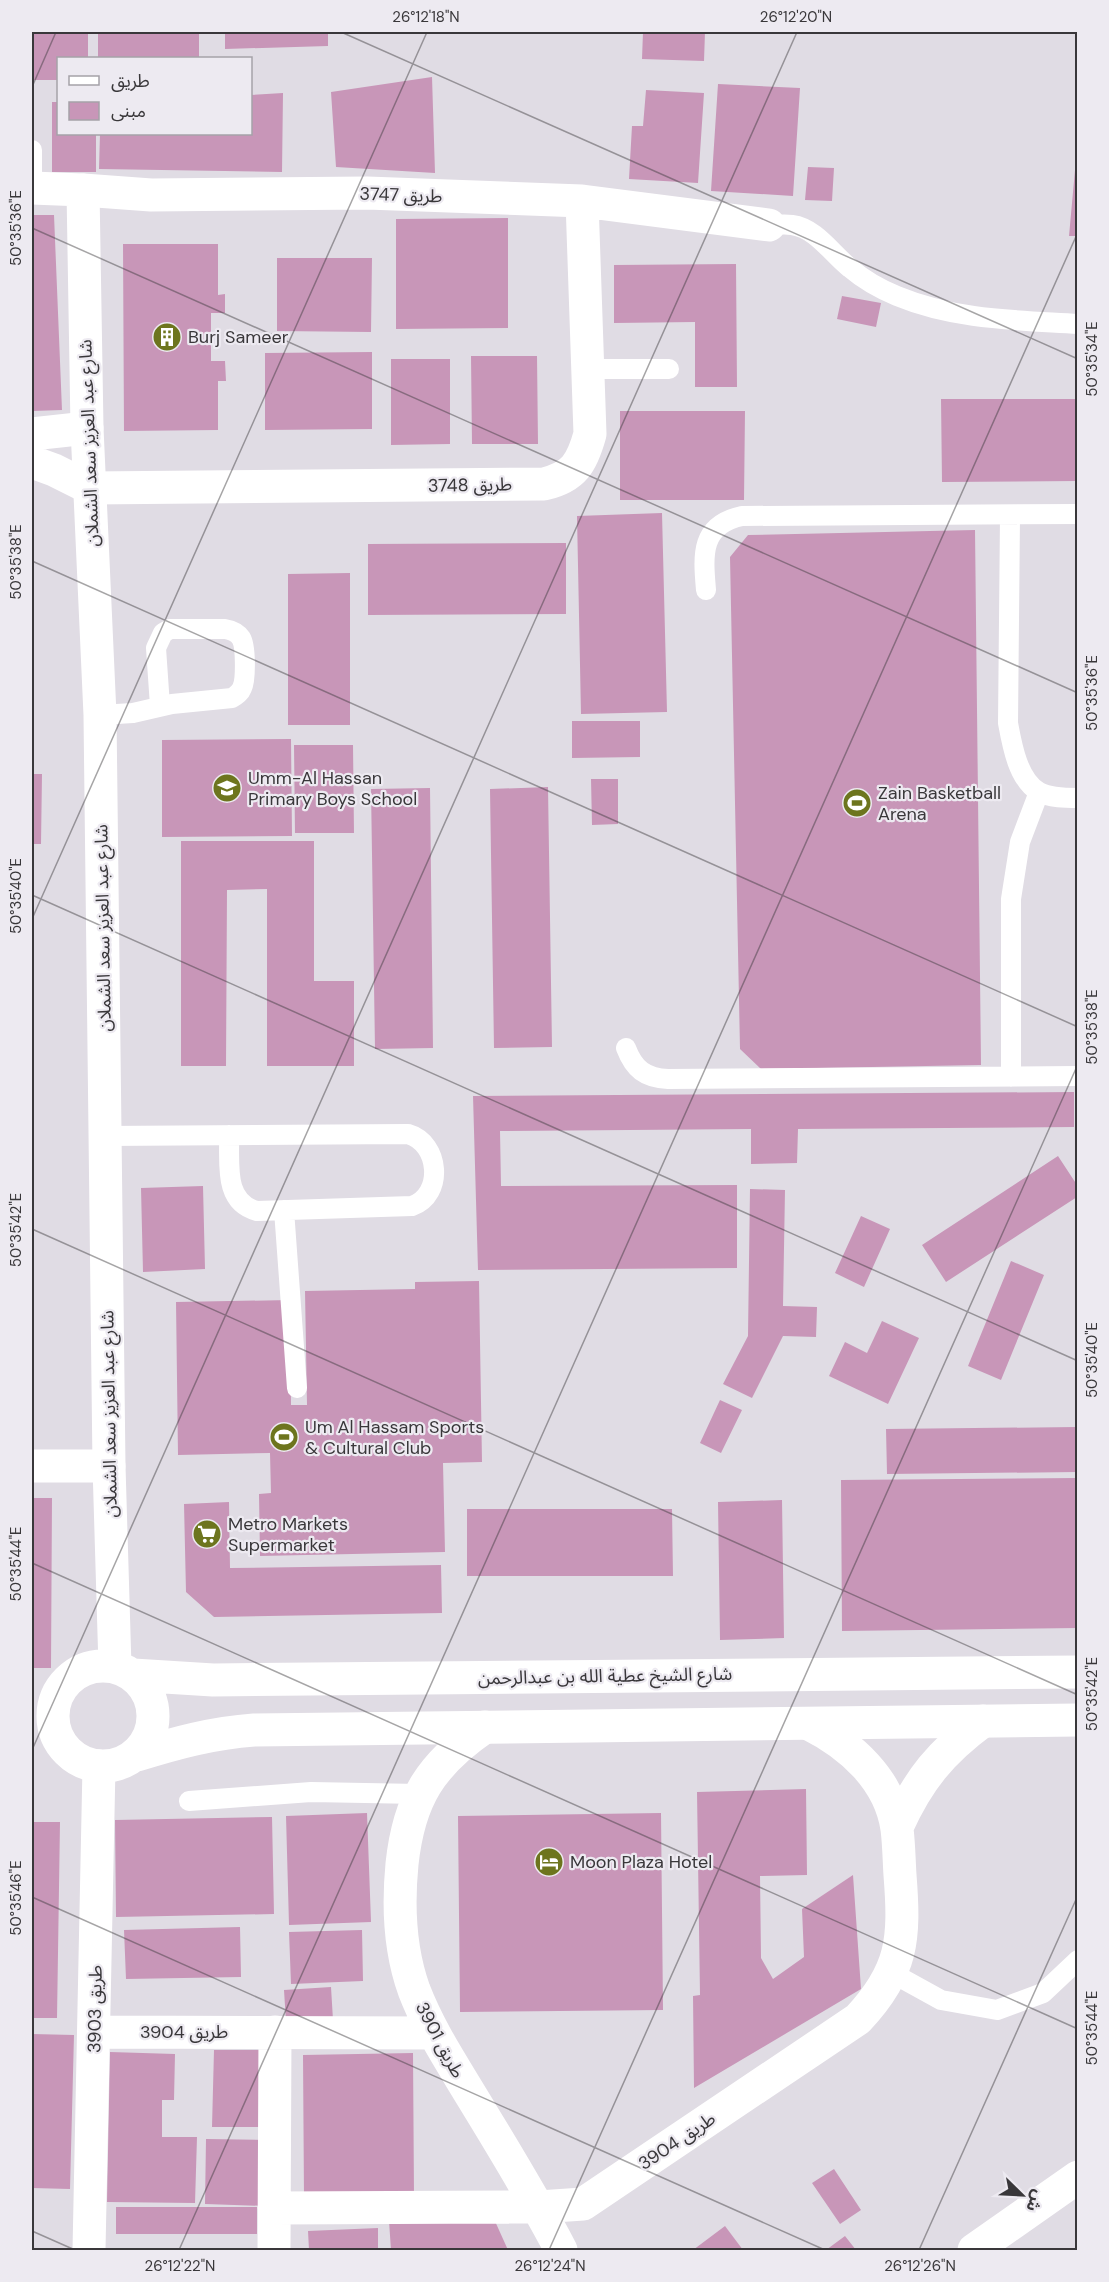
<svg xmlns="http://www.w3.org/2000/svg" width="1109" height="2282" font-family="'DM Sans','Noto Sans Arabic',sans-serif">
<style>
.building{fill:#c896b8}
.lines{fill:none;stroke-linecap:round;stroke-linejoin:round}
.lane{stroke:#fff;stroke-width:20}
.street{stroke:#fff;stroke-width:33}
.secondary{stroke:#fff;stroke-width:33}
.ticks{fill:none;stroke:#39373a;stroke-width:1.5;stroke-opacity:0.45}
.labels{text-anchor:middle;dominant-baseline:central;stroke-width:4.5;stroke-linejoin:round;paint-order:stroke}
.street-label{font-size:18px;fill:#39373a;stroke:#edeaf1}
.poi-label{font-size:18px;fill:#39373a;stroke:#edeaf1;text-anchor:start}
.neatline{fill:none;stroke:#39373a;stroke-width:2}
.ticks-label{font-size:15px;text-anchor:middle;fill:#39373a}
</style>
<rect width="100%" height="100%" fill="#e0dce4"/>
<path class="building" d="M 32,32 L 88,32 L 88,58 L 58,58 L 58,80 L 32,80 Z
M 98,32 L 199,32 L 199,58 L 98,58 Z
M 225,32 L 328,32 L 328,46 L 225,49 Z
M 643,32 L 705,32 L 704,61 L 642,59 Z
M 432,77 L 435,173 L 336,167 L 331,92 Z
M 718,84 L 800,88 L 793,196 L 711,191 Z
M 646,90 L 704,93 L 698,183 L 629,179 L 632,126 L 643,126 Z
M 283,93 L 282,172 L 99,169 L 100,134 L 250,134 L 250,95 Z
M 52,102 L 58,102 L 58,134 L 96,134 L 96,172 L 52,172 Z
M 1076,159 L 1077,159 L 1077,236 L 1069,236 Z
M 808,167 L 834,168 L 832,201 L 805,200 Z
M 32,215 L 54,215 L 62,410 L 32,411 Z
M 508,218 L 508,328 L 396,329 L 396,219 Z
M 123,244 L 218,244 L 218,295 L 225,294 L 225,313 L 211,313 L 211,361 L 225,361 L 226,381 L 218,381 L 218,430 L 124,431 Z
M 277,258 L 372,258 L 371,332 L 277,331 Z
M 736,264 L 737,387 L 695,387 L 695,322 L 614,323 L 614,265 Z
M 842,296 L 881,303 L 876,327 L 837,319 Z
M 372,352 L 372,429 L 265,430 L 265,353 Z
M 471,356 L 537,356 L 538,444 L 472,444 Z
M 391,359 L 450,359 L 450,444 L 391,445 Z
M 941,399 L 1075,399 L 1077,481 L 942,482 Z
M 620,411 L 745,411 L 744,500 L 620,500 Z
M 662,513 L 667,712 L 581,714 L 577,516 Z
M 975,530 L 981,1065 L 761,1069 L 740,1049 L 730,557 L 748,535 Z
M 566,543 L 566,614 L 368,615 L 368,544 Z
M 350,573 L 350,725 L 288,725 L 288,574 Z
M 572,721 L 640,721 L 640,757 L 572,758 Z
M 291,739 L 292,836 L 162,837 L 162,740 Z
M 294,745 L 353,745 L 354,833 L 295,833 Z
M 32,774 L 42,774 L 41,844 L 32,844 Z
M 591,779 L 618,779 L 618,824 L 592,825 Z
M 548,787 L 552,1047 L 494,1048 L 490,789 Z
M 430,788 L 433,1048 L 375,1049 L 371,789 Z
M 181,841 L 314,841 L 314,981 L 354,981 L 354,1066 L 267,1066 L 267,889 L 227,890 L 226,1066 L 181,1066 Z
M 1074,1092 L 1074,1127 L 798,1129 L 797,1163 L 751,1164 L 751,1129 L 500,1131 L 501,1186 L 737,1185 L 737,1268 L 478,1270 L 473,1096 Z
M 1058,1156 L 1077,1185 L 1077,1197 L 946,1282 L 922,1245 Z
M 203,1186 L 205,1269 L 143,1272 L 141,1188 Z
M 750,1189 L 785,1190 L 783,1306 L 817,1307 L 816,1337 L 783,1336 L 752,1398 L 723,1384 L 748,1336 Z
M 861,1216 L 890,1229 L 864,1287 L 835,1273 Z
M 1011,1261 L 1044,1275 L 1001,1380 L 968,1366 Z
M 479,1281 L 482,1462 L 443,1463 L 445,1552 L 260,1556 L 259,1494 L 271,1493 L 270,1453 L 178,1455 L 176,1302 L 290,1300 L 291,1405 L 307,1405 L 305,1291 L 415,1289 L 415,1282 Z
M 882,1321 L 919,1338 L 888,1404 L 829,1376 L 845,1342 L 867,1353 Z
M 720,1400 L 742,1410 L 721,1453 L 700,1443 Z
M 1077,1427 L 1077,1472 L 887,1474 L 886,1429 Z
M 1077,1478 L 1077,1628 L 842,1631 L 841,1480 Z
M 32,1498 L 52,1498 L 51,1668 L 32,1668 Z
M 782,1500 L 784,1638 L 720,1640 L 718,1502 Z
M 229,1502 L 230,1568 L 441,1565 L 442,1613 L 214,1617 L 186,1592 L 184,1504 Z
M 467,1509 L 672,1509 L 673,1576 L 467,1576 Z
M 806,1789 L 807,1875 L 760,1876 L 761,1958 L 773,1979 L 804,1957 L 802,1909 L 853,1875 L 861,1989 L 694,2088 L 693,1996 L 700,1995 L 697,1792 Z
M 367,1813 L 371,1922 L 289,1925 L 286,1816 Z
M 661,1813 L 663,2010 L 460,2012 L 458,1816 Z
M 272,1817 L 274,1914 L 116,1917 L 115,1820 Z
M 32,1822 L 60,1822 L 57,2018 L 32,2018 Z
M 240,1927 L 241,1977 L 126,1979 L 124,1930 Z
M 362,1930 L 363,1981 L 291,1984 L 289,1932 Z
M 331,1987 L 333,2020 L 286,2022 L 284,1990 Z
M 32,2034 L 74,2035 L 70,2189 L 32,2188 Z
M 214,2050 L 265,2050 L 264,2127 L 212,2127 Z
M 110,2052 L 175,2054 L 174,2100 L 162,2100 L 162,2137 L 197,2137 L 195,2203 L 107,2202 Z
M 413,2053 L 414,2196 L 304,2198 L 303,2055 Z
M 206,2139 L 269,2140 L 267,2206 L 205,2204 Z
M 834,2169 L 861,2210 L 840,2224 L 812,2183 Z
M 116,2207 L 257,2207 L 257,2234 L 116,2234 Z
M 494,2219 L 508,2250 L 391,2250 L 389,2221 Z
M 725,2226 L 743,2250 L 693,2250 Z
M 378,2228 L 378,2250 L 309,2250 L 308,2231 Z
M 845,2236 L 856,2250 L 826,2250 Z"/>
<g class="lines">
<path class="lane" d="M 32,150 L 32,188
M 769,225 C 776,225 785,224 792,225 C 816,228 832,254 850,268 C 864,280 880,289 897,296 C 955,320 1016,320 1078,324
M 589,369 L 669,369
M 1010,516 L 1008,723 C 1012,745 1018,780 1039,792 C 1049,798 1067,798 1078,798
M 706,590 C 703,555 700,525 742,516 L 1078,514
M 100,715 L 133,713 L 172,704 L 232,698 C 237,695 240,693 242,688 C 246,680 246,646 241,638 C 237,632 231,630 225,629 L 170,629 L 163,633 L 156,648 L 160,706
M 626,1048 C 634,1069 645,1078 668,1079 L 1078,1076
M 1011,1077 L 1011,899 L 1020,842 L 1039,792
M 104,1136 L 408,1134 C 440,1143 444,1195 412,1206 L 257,1211 C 223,1202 230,1163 229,1135
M 284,1210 L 297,1388
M 189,1801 L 311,1792 L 419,1794
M 892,1973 L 941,2000 L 997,2010 L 1043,1993 L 1078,1960"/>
<path class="street" d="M 83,190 L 151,195 L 367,193 L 582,201 L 769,225
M 32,434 L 87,428
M 32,462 L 54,470 L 90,488 L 544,484 C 574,477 582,463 590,434 L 582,201
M 32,1466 L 109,1466
M 485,1727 C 431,1764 409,1798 402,1864 C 398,1905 400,1951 414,1990 C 429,2029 451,2062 472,2097 C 503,2148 534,2198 561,2250
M 897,1827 C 918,1780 941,1752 983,1721
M 94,2032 L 433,2033
M 274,2208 L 539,2207 L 583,2204 L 858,2019 C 903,1971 905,1939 900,1875 C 899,1860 899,1845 897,1829 C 890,1780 851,1745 809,1724
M 89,2250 L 99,1766
M 274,2250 L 275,2032"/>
<path class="secondary" d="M 32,188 L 83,190 L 87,428 L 100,715 L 109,1466 L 115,1667
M53 1716a50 50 0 1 1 100 0a50 50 0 1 1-100 0Z
M 133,1675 L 213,1680 L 1078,1672
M 137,1755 C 176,1743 212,1733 254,1730 L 1078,1720
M 974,2250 L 1078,2177"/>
</g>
<path class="ticks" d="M 341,32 L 1078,359M 32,87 L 56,32M 32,228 L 1078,693M 32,561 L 1078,1027M 32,895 L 1078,1361M 32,919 L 427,32M 32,1229 L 1078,1695M 32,1563 L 1078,2029M 32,1750 L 797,32M 32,1897 L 825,2250M 32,2231 L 75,2250M 179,2250 L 1078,232M 549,2250 L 1078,1064M 919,2250 L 1078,1895"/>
<defs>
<g id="building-disc" transform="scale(1.5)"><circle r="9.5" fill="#6d751e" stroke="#edeaf1"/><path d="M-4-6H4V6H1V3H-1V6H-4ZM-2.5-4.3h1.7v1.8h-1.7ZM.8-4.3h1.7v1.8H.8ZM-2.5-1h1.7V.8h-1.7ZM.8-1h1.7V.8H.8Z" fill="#fff"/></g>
<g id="school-disc" transform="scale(1.5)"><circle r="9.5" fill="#6d751e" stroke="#edeaf1"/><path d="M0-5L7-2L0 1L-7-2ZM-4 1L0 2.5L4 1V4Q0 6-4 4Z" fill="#fff"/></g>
<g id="stadium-disc" transform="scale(1.5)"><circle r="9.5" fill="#6d751e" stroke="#edeaf1"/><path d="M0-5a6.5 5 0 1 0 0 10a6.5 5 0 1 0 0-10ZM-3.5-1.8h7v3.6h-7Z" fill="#fff"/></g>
<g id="supermarket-disc" transform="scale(1.5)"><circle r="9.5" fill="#6d751e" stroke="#edeaf1"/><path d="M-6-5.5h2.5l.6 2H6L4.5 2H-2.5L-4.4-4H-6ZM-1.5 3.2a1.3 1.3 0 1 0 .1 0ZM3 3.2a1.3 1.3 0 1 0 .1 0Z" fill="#fff"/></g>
<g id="hotel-disc" transform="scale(1.5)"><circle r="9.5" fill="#6d751e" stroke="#edeaf1"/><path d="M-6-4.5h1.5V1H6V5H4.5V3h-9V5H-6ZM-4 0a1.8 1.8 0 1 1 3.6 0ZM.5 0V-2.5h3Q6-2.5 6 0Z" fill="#fff"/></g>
</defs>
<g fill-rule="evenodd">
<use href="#building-disc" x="167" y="337"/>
<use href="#school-disc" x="227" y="788"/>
<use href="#stadium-disc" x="857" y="803"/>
<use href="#stadium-disc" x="284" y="1437"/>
<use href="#supermarket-disc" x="207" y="1534"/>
<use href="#hotel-disc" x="549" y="1862"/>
</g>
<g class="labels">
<g class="street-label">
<text transform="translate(401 195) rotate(2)">طريق 3747</text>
<text transform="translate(89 443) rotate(-92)">شارع عبد العزيز سعد الشملان</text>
<text transform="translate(470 485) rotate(-1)">طريق 3748</text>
<text transform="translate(103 928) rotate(-91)">شارع عبد العزيز سعد الشملان</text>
<text transform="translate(109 1414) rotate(-91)">شارع عبد العزيز سعد الشملان</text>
<text transform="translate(605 1676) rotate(-1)">شارع الشيخ عطية الله بن عبدالرحمن</text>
<text transform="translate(95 2009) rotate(-89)">طريق 3903</text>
<text x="184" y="2032">طريق 3904</text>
<text transform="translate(440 2040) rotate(62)">طريق 3901</text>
<text transform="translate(677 2141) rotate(-34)">طريق 3904</text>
</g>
<g class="poi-label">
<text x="188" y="337">Burj Sameer</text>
<text x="248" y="778">Umm-Al Hassan<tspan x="248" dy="21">Primary Boys School</tspan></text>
<text x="878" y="793">Zain Basketball<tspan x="878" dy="21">Arena</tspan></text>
<text x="305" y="1427">Um Al Hassam Sports<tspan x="305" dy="21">&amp; Cultural Club</tspan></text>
<text x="228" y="1524">Metro Markets<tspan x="228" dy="21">Supermarket</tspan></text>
<text x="570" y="1862">Moon Plaza Hotel</text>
</g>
</g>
<rect width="1109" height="2282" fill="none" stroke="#edeaf1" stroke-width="66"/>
<rect x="57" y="57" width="195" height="78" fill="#edeaf1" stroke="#a5a2a8" stroke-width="1.5"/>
<rect x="69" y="76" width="30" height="9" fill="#ffffff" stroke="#a5a2a8" stroke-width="1.5"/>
<text x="111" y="87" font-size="18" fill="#39373a">طريق</text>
<rect x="69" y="102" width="30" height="18" fill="#c896b8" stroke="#a5a2a8" stroke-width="1.5"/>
<text x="111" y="117" font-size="18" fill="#39373a">مبنى</text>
<g transform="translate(1022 2195) rotate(114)" stroke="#edeaf1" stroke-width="4.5" paint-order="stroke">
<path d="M0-4.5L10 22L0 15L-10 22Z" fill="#39373a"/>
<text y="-9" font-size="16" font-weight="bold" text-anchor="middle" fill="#39373a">ش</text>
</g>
<rect x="33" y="33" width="1043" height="2216" class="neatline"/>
<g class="ticks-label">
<text x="426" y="22">26°12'18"N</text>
<text x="796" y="22">26°12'20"N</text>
<text transform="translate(16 228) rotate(-90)" y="5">50°35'36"E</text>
<text transform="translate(1092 359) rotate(-90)" y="5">50°35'34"E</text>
<text transform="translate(16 562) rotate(-90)" y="5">50°35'38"E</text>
<text transform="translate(1092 693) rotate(-90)" y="5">50°35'36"E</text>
<text transform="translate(16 896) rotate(-90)" y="5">50°35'40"E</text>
<text transform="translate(1092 1027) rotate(-90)" y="5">50°35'38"E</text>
<text transform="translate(16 1230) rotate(-90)" y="5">50°35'42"E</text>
<text transform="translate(1092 1360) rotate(-90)" y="5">50°35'40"E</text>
<text transform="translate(16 1564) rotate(-90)" y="5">50°35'44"E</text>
<text transform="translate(1092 1694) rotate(-90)" y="5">50°35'42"E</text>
<text transform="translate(16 1898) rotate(-90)" y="5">50°35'46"E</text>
<text transform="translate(1092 2028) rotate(-90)" y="5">50°35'44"E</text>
<text x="180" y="2271">26°12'22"N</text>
<text x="550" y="2271">26°12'24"N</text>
<text x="920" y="2271">26°12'26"N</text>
</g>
</svg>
